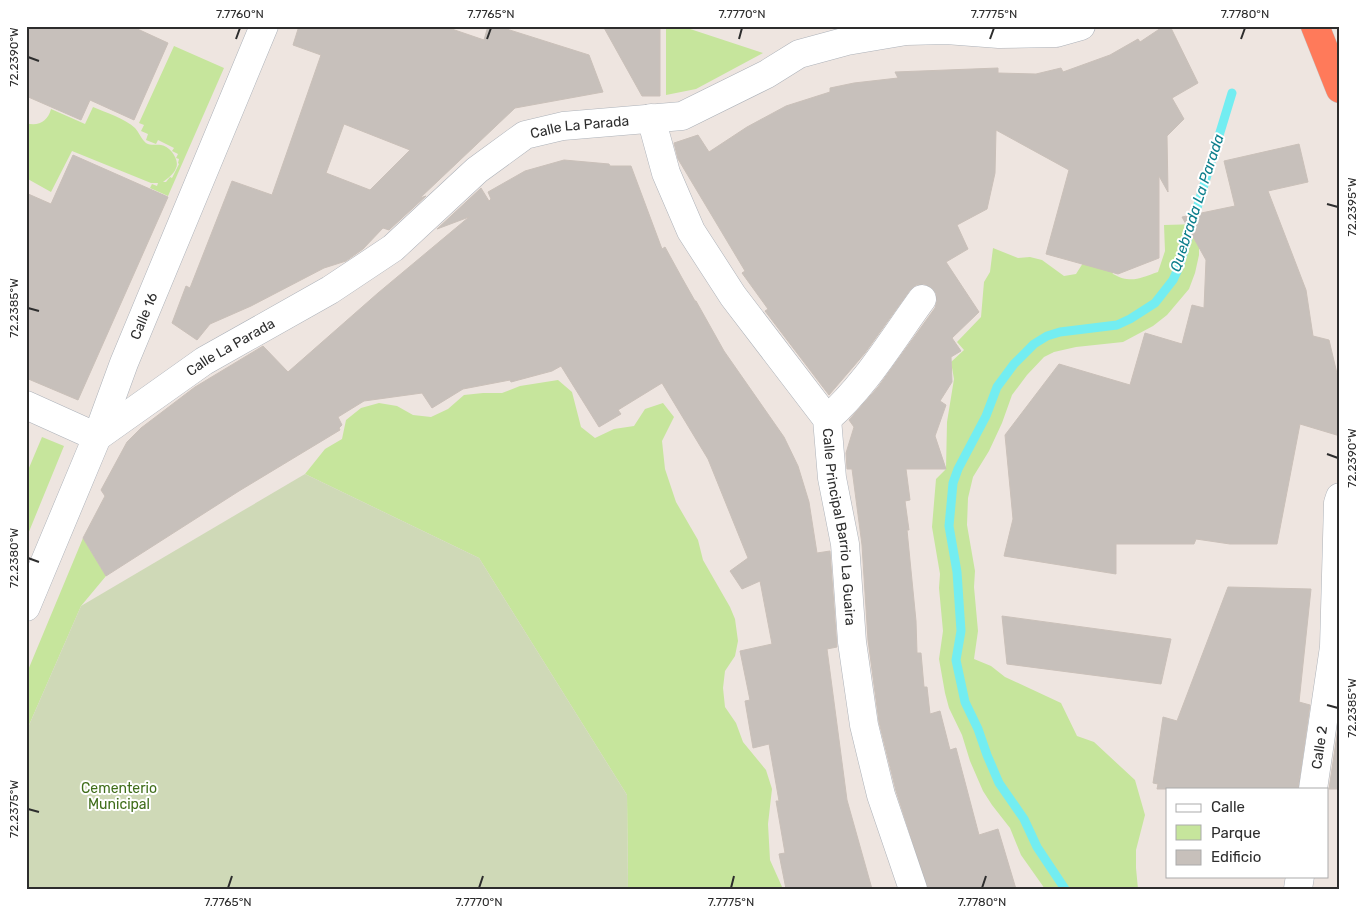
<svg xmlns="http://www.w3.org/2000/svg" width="1366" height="915" font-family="Rubik,sans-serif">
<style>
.green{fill:#c6e59c}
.cemetery{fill:#cfd9b7}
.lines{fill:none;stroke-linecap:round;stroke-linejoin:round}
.stream{stroke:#73edf1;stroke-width:9}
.building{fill:#c7c0bb;stroke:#cac0b9;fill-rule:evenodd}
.minor-casing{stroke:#adb2b9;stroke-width:29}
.highway-casing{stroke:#c4c4c4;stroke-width:29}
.minor{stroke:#fff;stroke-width:28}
.highway{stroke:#ff7a5a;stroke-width:28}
.ticks{fill:none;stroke:#2d2d2d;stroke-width:2}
.labels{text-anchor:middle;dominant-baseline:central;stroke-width:4;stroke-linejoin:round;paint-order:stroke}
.street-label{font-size:14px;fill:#2d2d2d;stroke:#fff}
.park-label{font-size:14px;fill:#3f6d1a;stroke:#fff}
.water-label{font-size:15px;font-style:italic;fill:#0d7f8c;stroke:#fff}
.neatline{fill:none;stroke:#2d2d2d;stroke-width:2}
.ticks-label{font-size:12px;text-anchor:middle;fill:#2d2d2d}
</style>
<rect width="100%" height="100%" fill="#eee5e0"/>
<path class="green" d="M 666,26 L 681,26 L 763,53 L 696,89 L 666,95 Z
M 174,46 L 224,68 L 168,196 L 150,188 L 152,184 L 157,186 L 158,183 L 151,183 L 72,151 L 51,192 L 26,178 L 26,123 C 38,127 48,121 51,109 L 85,124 L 93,107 C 105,112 126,119 135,128 C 139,132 141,139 146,143 C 151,146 156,144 161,145 C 170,146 180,160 176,168 C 174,174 168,178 163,182 L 166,182 L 170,177 L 172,178 L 179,164 L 178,163 L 179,159 L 176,158 L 178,154 L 172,151 L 174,148 L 158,140 L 156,144 L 146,140 L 148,134 L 141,131 L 144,125 L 139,123 Z
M 1199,224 L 1199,255 L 1195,273 L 1189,289 L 1167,315 L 1153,326 L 1123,342 L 1076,347 L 1054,352 L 1044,357 L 1027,375 L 1012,395 L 1002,423 L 989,451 L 973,477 L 968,498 L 967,525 L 975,571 L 974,587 L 978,631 L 974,659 L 991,666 L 1005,677 L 1061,703 L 1077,736 L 1094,742 L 1135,780 L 1145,815 L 1136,850 L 1136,868 L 1138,889 L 1045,889 L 1021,855 L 1010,828 L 992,805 L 983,791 L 970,761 L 962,735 L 949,708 L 945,693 L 939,659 L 943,631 L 939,588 L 940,574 L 932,527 L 936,479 L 946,469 L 947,422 L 954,379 L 951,362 L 964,350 L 957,342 L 981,317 L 984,282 L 990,272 L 993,248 L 1018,258 L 1030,257 L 1042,260 L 1064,276 L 1076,274 L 1083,263 L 1108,262 L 1113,274 C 1131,284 1140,278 1158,272 L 1165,251 L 1164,225 Z
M 558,380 L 572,392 L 581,427 L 595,438 L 614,429 L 634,426 L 645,409 L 663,403 L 674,417 L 662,441 L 665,469 L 676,502 L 698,540 L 703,560 L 730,607 L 735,619 L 738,641 L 735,656 L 725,671 L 723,688 L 725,707 L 736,723 L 743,742 L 766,770 L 772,789 L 768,824 L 770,860 L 783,889 L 628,889 L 627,795 L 479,558 L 305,474 L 325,449 L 342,439 L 346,420 L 361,408 L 379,403 L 397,406 L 413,415 L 431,417 L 448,409 L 464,395 L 483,393 L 502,393 L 520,386 Z
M 42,437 L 64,446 L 26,539 L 26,475 Z
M 83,538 L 106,576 L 81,606 L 26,732 L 26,675 Z"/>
<path class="cemetery" d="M 305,474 L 479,558 L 627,795 L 628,889 L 26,889 L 26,732 L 81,606 Z"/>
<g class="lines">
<path class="stream" d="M 1065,889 L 1037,847 L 1024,819 L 999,783 L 987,755 L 978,729 L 965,702 L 956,660 L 961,631 L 957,572 L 949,526 L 953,483 L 958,469 L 986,416 L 997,387 L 1014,364 L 1034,344 L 1047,336 L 1060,332 L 1117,325 L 1130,319 L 1155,303 L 1173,280 L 1179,267 L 1232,93"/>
</g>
<path class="building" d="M 26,26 L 131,26 L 168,43 L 134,120 L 90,100 L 81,120 L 26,96 Z
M 299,26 L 443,26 L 484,40 L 488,26 L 497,26 L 589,55 L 603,92 L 515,108 L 420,198 L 426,196 L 389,230 L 383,228 L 363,249 L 346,261 L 324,268 L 251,306 L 210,324 L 197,340 L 172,323 L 186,286 L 190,288 L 232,181 L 272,195 L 321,55 L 293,45 ZM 344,124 L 410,150 L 370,190 L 326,173 Z
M 603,26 L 660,26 L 660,96 L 642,96 Z
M 1164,26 L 1170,26 L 1198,83 L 1172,98 L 1184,119 L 1167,136 L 1168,192 L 1159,176 L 1159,258 L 1118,274 L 1046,254 L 1069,170 L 996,130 L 995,173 L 987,209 L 957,225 L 968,249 L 946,262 L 979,312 L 952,338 L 961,351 L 951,357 L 952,382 L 940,401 L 946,405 L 935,436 L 946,469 L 906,469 L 910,500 L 905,501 L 909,530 L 907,530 L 916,621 L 917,653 L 921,653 L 924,687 L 927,687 L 930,714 L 940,711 L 950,750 L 956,748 L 979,835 L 998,829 L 1016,889 L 928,889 L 896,791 L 879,722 L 868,640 L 862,545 L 852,469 L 847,469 L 846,453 L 854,427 L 849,420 L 878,387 L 935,308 L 937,301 L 936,293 L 931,287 L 924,284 L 916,285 L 910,290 L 865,353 L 829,395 L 765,311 L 768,309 L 742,273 L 745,271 L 678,159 L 674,143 L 698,135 L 709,152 L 747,127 L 786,106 L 830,92 L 830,88 L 854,83 L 898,78 L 895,72 L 998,68 L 998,73 L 1036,74 L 1061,68 L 1063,72 L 1110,55 L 1138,39 L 1140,42 Z
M 1299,144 L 1308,182 L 1268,191 L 1306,290 L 1313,336 L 1329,340 L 1340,386 L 1340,436 L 1300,424 L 1277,544 L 1230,544 L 1196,539 L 1194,544 L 1116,544 L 1116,574 L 1004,556 L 1013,519 L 1005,435 L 1059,364 L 1130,385 L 1145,333 L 1182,344 L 1192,305 L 1204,308 L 1206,260 L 1182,217 L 1235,206 L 1224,161 Z
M 73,155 L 168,197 L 78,400 L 26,378 L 26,193 L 51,204 Z
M 564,160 L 609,164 L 610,166 L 631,166 L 662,249 L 665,247 L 682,278 L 695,301 L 696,301 L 724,351 L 784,437 L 798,466 L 809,502 L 817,553 L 830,551 L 837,647 L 827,649 L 847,800 L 872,889 L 786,889 L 779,854 L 785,853 L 776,801 L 779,801 L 769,744 L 753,748 L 745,701 L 750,700 L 740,651 L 772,644 L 760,581 L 742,589 L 730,571 L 748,558 L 708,459 L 662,383 L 618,410 L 621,414 L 599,427 L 561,366 L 552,371 L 511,382 L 510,380 L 463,389 L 432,408 L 422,393 L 364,401 L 338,417 L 342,425 L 339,428 L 340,430 L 239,491 L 106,576 L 83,538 L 105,496 L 101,490 L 127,442 L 141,428 L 195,387 L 263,346 L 288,372 L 378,293 L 469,217 L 437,229 L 481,188 L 489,201 L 491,199 L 488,192 L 525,171 Z
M 1228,587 L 1311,589 L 1299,702 L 1310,705 L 1298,789 L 1157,789 L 1158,784 L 1153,783 L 1163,717 L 1177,721 Z
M 1002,616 L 1171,639 L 1161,684 L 1007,664 Z
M 1340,715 L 1340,789 L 1329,789 Z"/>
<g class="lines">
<g class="minor-casing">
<g id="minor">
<path id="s1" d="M 651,118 L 666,173 L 691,231 L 733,296 L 827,419 L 832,478 L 845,544 L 852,642 L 864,725 L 881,795 L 913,889"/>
<path id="s2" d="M 26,405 L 97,437 L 204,361 L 330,290 L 393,248 L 477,170 L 525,135 L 563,126 L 682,116 L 767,74 L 799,54 L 847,41 L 906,31 L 946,30 L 999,34 L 1056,33 L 1081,26"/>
<path d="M 827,419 C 865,386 892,340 922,299"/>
<path id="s3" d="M 26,607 L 97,437 L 124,363 L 264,26"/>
<path id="s4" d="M 1313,789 L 1334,647 L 1338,503 L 1340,497"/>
<path d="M 1298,889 L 1300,876"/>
</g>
</g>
<g class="highway-casing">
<path id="highway" d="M 1315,26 L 1340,89"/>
</g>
<use href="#minor" class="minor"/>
<use href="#highway" class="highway"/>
</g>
<path class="ticks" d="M 236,39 L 240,28M 487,39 L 491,28M 739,39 L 742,28M 990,39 L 994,28M 1241,39 L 1245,28M 28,57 L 39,61M 1327,204 L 1338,207M 28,308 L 39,311M 1327,454 L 1338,458M 28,558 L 39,562M 1327,705 L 1338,708M 28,809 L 39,812M 228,888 L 232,876M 479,888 L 483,876M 731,888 L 734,876M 982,888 L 986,876"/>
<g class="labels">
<g class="street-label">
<text stroke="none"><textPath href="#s2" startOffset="659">Calle La Parada</textPath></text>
<text stroke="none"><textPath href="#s3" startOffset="314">Calle 16</textPath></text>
<text stroke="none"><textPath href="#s2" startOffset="239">Calle La Parada</textPath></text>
<text stroke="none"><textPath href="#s1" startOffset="461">Calle Principal Barrio La Guaira</textPath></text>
<text stroke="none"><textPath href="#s4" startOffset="42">Calle 2</textPath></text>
</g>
<g class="park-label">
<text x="119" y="788">Cementerio<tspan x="119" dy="16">Municipal</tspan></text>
</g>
<g class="water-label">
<text transform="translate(1197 203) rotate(-72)">Quebrada La Parada</text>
</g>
</g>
<rect width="1366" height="915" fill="none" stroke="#ffffff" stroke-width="55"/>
<rect x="1166" y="788" width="162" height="90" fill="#ffffff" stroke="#ababab"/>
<rect x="1176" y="804" width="25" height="8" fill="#ffffff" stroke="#ababab"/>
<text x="1211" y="812" font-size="15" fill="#2d2d2d">Calle</text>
<rect x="1176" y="825" width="25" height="15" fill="#c6e59c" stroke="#ababab"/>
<text x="1211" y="838" font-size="15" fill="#2d2d2d">Parque</text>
<rect x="1176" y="850" width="25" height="15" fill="#c7c0bb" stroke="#ababab"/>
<text x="1211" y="862" font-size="15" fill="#2d2d2d">Edificio</text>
<rect x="28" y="28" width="1310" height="860" class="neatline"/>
<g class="ticks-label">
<text x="240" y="18">7.7760°N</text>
<text x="491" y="18">7.7765°N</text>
<text x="742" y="18">7.7770°N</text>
<text x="994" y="18">7.7775°N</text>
<text x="1245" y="18">7.7780°N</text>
<text transform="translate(14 57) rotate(-90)" y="4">72.2390°W</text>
<text transform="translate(1352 207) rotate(-90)" y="4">72.2395°W</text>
<text transform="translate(14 308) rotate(-90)" y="4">72.2385°W</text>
<text transform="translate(1352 458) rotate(-90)" y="4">72.2390°W</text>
<text transform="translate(14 558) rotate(-90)" y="4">72.2380°W</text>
<text transform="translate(1352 708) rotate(-90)" y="4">72.2385°W</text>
<text transform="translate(14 809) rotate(-90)" y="4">72.2375°W</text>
<text x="228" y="906">7.7765°N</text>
<text x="479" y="906">7.7770°N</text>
<text x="731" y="906">7.7775°N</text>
<text x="982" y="906">7.7780°N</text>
</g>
</svg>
